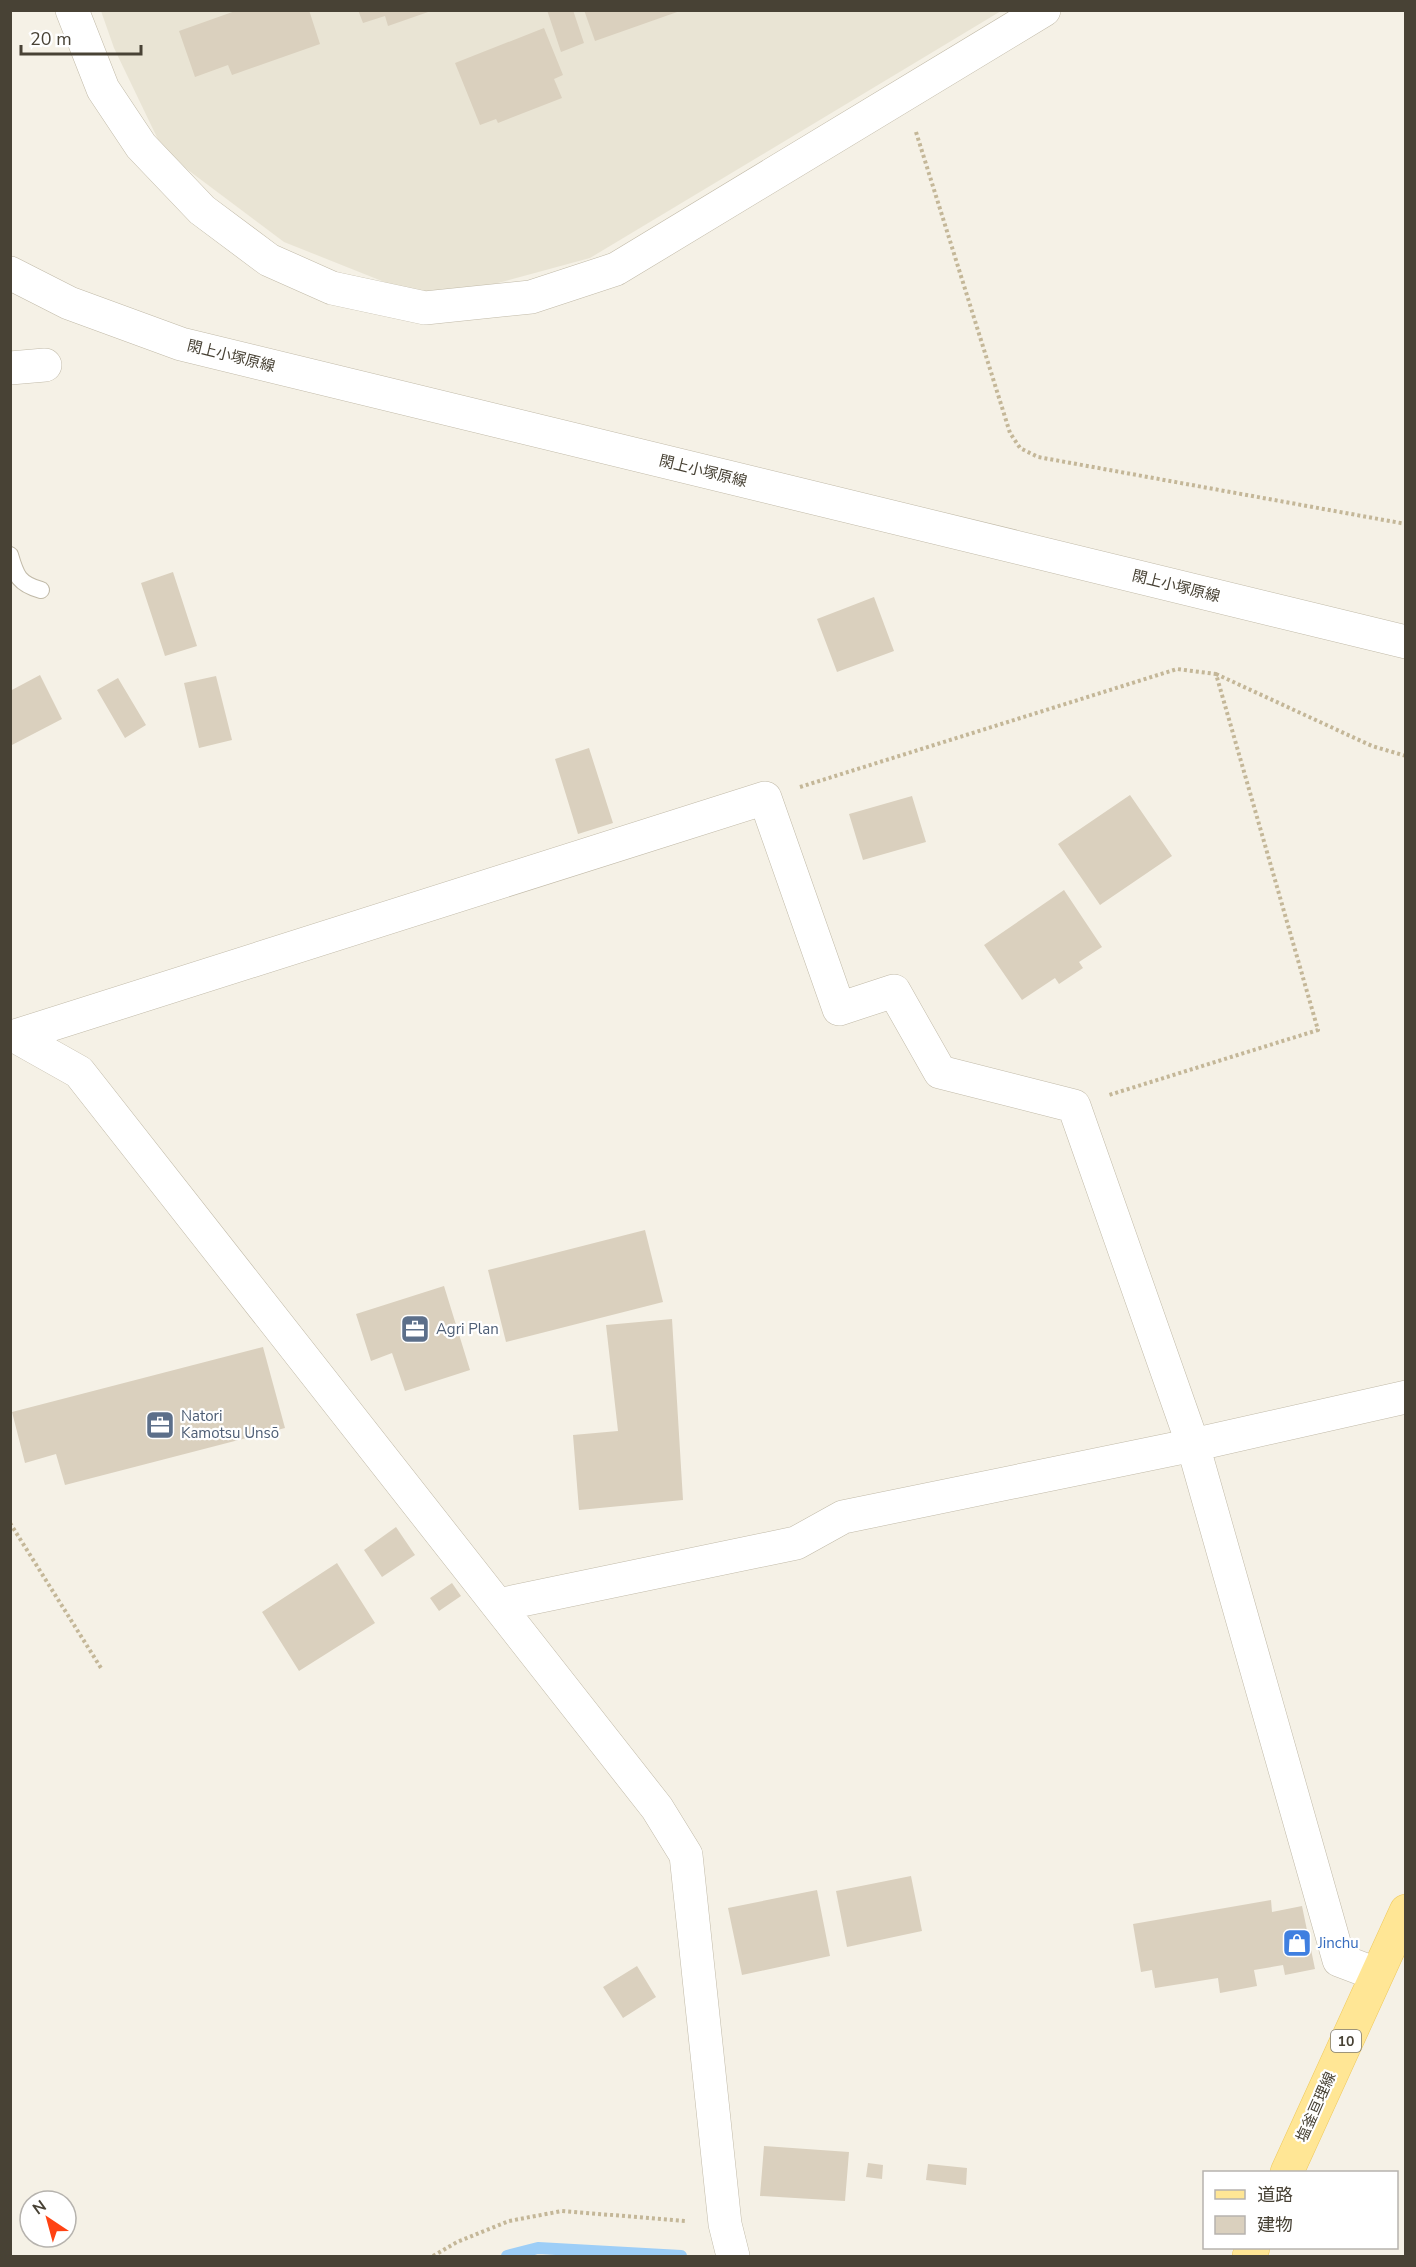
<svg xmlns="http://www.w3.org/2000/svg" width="1416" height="2267" font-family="'Nunito Sans','Noto Sans JP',sans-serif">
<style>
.residential{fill:#e9e4d4}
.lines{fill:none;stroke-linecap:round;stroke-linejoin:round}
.stream{stroke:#9dcef7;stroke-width:12}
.building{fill:#dad0be}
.service-casing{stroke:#c1baa8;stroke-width:18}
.minor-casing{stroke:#c1baa8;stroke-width:34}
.tertiary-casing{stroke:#c1baa8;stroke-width:34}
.primary-casing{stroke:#efc95a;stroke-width:34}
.path{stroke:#c4b798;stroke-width:4;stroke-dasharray:3 3;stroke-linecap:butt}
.service{stroke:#fff;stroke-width:16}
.minor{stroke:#fff;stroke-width:33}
.tertiary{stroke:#fff;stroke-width:33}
.primary{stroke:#ffe695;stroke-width:33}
.labels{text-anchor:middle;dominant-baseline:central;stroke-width:4.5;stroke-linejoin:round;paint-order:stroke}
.shield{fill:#fff;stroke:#7f7b72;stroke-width:1.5}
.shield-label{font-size:14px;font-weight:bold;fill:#484235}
.street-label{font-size:15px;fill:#484235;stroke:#fff}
.service-label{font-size:15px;fill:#4e5e75;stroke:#fff;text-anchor:start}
.shop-label{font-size:15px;fill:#366cbe;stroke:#fff;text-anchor:start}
</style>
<rect width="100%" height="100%" fill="#f5f1e6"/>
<path class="residential" d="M 101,11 L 1001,11 L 590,258 L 432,301 L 284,242 L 164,152 L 114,48 Z"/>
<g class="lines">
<path class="stream" d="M 507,2256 L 538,2248 L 681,2256"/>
</g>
<path class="building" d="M 238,10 L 265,10 L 265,12 L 309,10 L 320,44 L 232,75 L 228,65 L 195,77 L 179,31 Z
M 358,10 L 431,10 L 431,11 L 388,26 L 385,16 L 363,23 Z
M 547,10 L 573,10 L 584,43 L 561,52 Z
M 584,10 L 680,10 L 680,11 L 595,41 Z
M 544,28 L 563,75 L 554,79 L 562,98 L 498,123 L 496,119 L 480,125 L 455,63 Z
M 173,572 L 197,646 L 165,656 L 141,583 Z
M 874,597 L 894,651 L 837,672 L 817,619 Z
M 40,675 L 62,719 L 10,746 L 10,691 Z
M 216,676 L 232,740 L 199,748 L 184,683 Z
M 118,678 L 146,725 L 125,738 L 97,690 Z
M 589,748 L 613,823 L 578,834 L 555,759 Z
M 1130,795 L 1172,856 L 1100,905 L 1058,844 Z
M 912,796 L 926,842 L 863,860 L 849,814 Z
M 1064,890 L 1102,947 L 1079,962 L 1083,968 L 1059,984 L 1055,978 L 1022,1000 L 984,945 Z
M 645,1230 L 663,1302 L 506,1342 L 488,1270 Z
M 444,1286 L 470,1370 L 405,1391 L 392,1353 L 371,1361 L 356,1314 Z
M 672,1319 L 683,1500 L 579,1510 L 573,1435 L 618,1431 L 606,1325 Z
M 263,1347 L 285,1428 L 65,1485 L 56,1454 L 25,1463 L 12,1412 Z
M 396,1527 L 415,1555 L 382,1577 L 364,1550 Z
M 337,1563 L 375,1623 L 299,1671 L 262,1612 Z
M 452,1583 L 461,1596 L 439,1611 L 430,1598 Z
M 911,1876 L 922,1931 L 847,1947 L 836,1891 Z
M 817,1890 L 830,1956 L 742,1975 L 728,1908 Z
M 1271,1900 L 1272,1912 L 1302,1906 L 1315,1969 L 1285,1975 L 1283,1965 L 1254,1970 L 1257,1986 L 1220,1993 L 1218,1978 L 1155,1988 L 1152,1970 L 1141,1972 L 1133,1924 Z
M 637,1966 L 656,1997 L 623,2018 L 603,1987 Z
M 764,2146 L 849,2152 L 845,2201 L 760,2196 Z
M 868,2163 L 883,2165 L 882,2179 L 866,2177 Z
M 928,2164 L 967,2168 L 966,2185 L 926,2180 Z"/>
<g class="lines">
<g class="service-casing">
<path id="service" d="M 10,555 C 16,576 19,584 41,590"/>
</g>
<g class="minor-casing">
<path id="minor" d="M 72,10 L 103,89 L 141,146 L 202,210 L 269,260 L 332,288 L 425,308 L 531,297 L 616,269 L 1044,10
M 10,368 L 45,365
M 10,1036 L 15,1036 L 79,1072 L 657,1808 L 686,1855 L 725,2224 L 733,2256
M 15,1036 L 765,798 L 839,1009 L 894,991 L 940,1072 L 1074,1106 L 1193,1445 L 1339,1960 L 1376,1974
M 498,1605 L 796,1543 L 843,1517 L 1193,1445 L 1406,1397"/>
</g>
<g class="tertiary-casing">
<path id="tertiary" d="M 10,273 L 69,303 L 181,344 L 1406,642"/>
</g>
<g class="primary-casing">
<path id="primary" d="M 1287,2172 L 1406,1911
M 1249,2256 L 1253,2248"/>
</g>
<path class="path" d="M 916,132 L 1010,433 L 1020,448 L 1038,457 L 1406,524
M 1216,674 L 1372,746 L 1406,756
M 800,787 L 1177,669 L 1216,674 L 1318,1030 L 1109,1095
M 10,1523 L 101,1668
M 433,2256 L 457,2242 L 509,2221 L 562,2211 L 686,2221"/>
<use href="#service" class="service"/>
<use href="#minor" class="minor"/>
<use href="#tertiary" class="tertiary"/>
<use href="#primary" class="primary"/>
</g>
<defs>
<g id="office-square" transform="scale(1.5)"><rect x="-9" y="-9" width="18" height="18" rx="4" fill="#5c6f8a" stroke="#fff"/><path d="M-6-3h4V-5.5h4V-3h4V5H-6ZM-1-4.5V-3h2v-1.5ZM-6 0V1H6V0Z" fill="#fff"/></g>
<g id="shop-square" transform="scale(1.5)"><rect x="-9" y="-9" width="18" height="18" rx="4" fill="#3f7fe0" stroke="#fff"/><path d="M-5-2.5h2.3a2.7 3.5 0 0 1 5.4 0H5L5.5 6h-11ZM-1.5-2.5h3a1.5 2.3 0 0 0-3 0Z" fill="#fff"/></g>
</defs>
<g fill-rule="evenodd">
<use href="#office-square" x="415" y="1329"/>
<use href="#office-square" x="160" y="1425"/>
<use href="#shop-square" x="1297" y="1943"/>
</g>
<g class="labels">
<rect class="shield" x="1331" y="2030" width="30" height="22" rx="4.5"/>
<g class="shield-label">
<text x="1346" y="2041">10</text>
</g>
<g class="street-label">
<text transform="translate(231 356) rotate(14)">閖上小塚原線</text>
<text transform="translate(703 471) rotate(14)">閖上小塚原線</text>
<text transform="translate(1176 586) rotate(14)">閖上小塚原線</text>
<text transform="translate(1316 2107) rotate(-66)">塩釜亘理線</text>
</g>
<g class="service-label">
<text x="436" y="1329">Agri Plan</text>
<text x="181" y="1416">Natori<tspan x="181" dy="17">Kamotsu Unsō</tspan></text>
</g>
<g class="shop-label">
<text x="1318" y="1943">Jinchu</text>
</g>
</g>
<rect width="1416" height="2267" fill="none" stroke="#484235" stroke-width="24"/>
<rect x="1203" y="2171" width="195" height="78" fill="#ffffff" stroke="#b6b3ae" stroke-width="1.5"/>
<rect x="1215" y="2190" width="30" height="9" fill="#ffe695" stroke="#b6b3ae" stroke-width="1.5"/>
<text x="1257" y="2201" font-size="18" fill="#484235">道路</text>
<rect x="1215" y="2216" width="30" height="18" fill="#dad0be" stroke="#b6b3ae" stroke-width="1.5"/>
<text x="1257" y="2231" font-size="18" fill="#484235">建物</text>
<g transform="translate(48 2219) rotate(324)"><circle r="28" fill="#ffffff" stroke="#b6b3ae" stroke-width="1.5"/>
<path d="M0-4.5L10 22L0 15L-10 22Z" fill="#ff4213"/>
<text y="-9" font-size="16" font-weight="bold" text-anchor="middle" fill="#484235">N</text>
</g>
<path d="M21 45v9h120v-9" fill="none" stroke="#484235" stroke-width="3"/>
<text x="30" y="45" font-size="18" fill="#484235" stroke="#ffffff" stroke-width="4.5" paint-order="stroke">20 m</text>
</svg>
